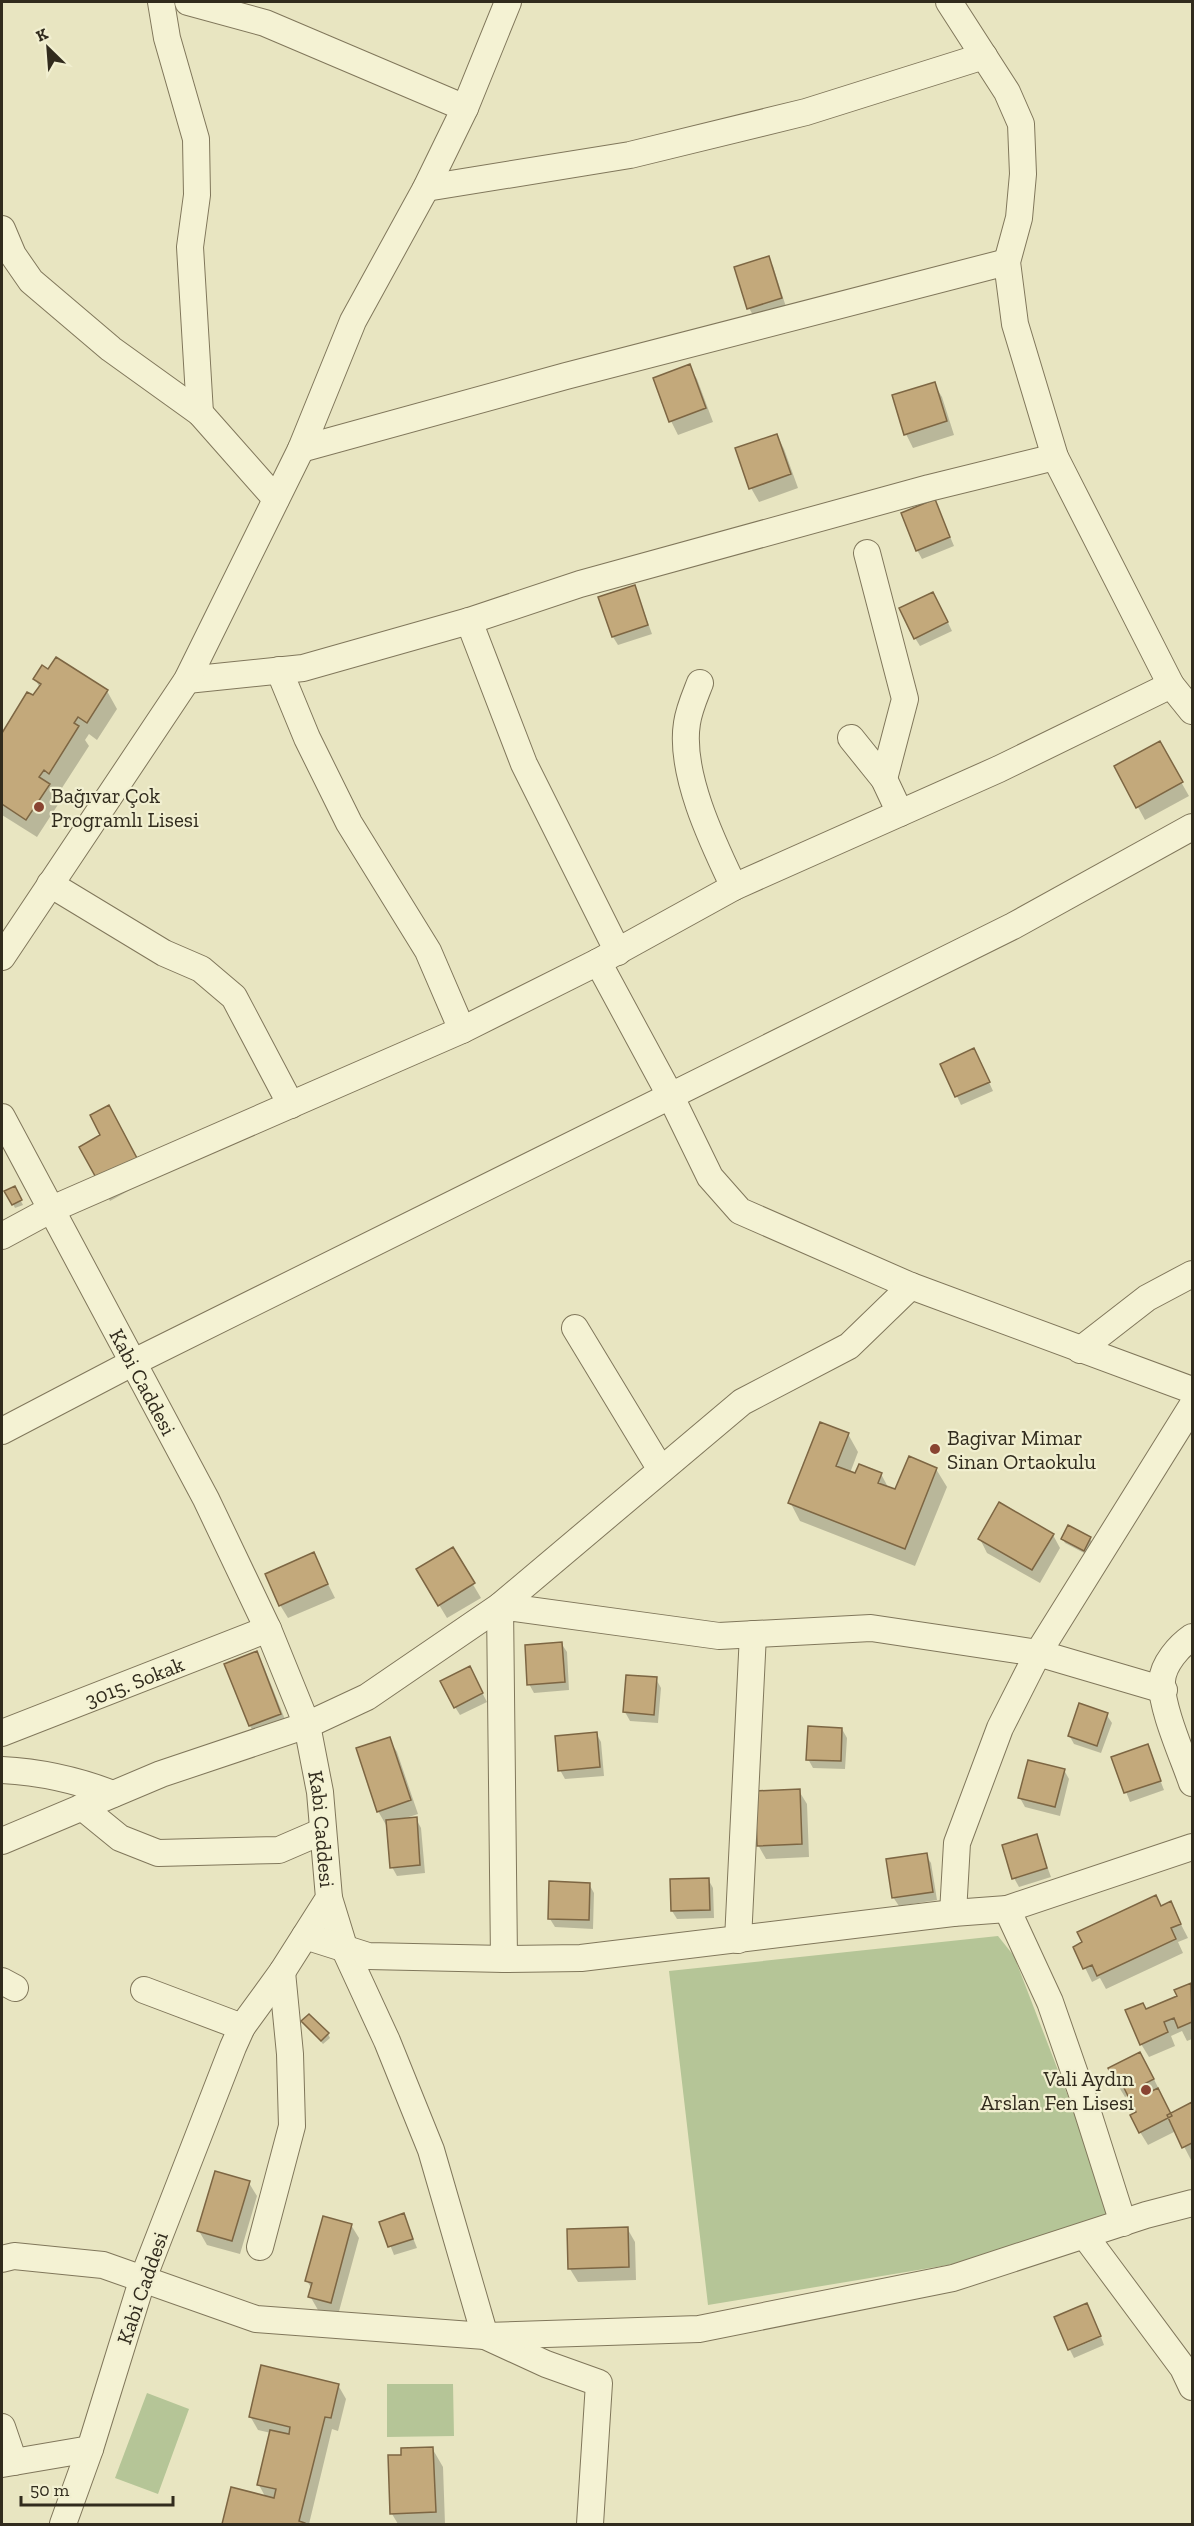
<svg xmlns="http://www.w3.org/2000/svg" width="1194" height="2526" font-family="'Zilla Slab',serif">
<style>
.green{fill:#b5c597}
.shadow{fill:#0003}
.building{fill:#c3a97b;stroke:#7d6643;stroke-width:1.5}
.lines{fill:none;stroke-linecap:round;stroke-linejoin:round}
.minor-casing{stroke:#80775b;stroke-width:28}
.minor{stroke:#f4f2d3;stroke-width:26}
.poi-dot{fill:#894431;stroke:#f1efd0;stroke-width:2}
.labels{text-anchor:middle;dominant-baseline:central;stroke-width:4.5;stroke-linejoin:round;paint-order:stroke}
.poi-label{font-size:21px;fill:#312b1d;stroke:#f1efd0;text-anchor:start}
.street-label{font-size:21px;fill:#312b1d;stroke:#f1efd0}
</style>
<rect width="100%" height="100%" fill="#e8e5c1"/>
<path class="green" d="M 998,1936 L 1014,1956 L 1106,2195 L 1108,2215 L 960,2263 L 708,2305 L 669,1971 Z
M 387,2384 L 453,2384 L 454,2436 L 387,2437 Z
M 147,2393 L 189,2409 L 158,2494 L 115,2478 Z"/>
<path class="shadow" d="M 768,258 L 773,266 L 786,307 L 754,317 L 749,308 Z
M 689,366 L 697,379 L 713,422 L 678,435 L 671,421 Z
M 934,384 L 942,397 L 954,435 L 913,448 L 906,434 Z
M 777,435 L 784,449 L 798,488 L 759,502 L 751,488 Z
M 935,501 L 954,546 L 922,559 L 917,550 Z
M 635,587 L 652,634 L 618,645 L 613,637 Z
M 938,602 L 952,631 L 920,646 L 915,638 Z
M 35,679 L 107,691 L 117,709 L 97,740 L 89,734 L 85,740 L 89,746 L 60,791 L 54,787 L 52,791 L 59,803 L 37,837 L 2,815 L 2,735 L 28,694 L 34,698 L 40,688 Z
M 1159,743 L 1189,796 L 1145,820 L 1116,767 Z
M 978,1058 L 993,1091 L 961,1105 L 942,1064 Z
M 148,1180 L 110,1201 L 100,1183 Z
M 14,1188 L 23,1205 L 15,1208 L 7,1192 Z
M 848,1434 L 858,1452 L 850,1473 L 881,1474 L 889,1489 L 896,1491 L 936,1469 L 947,1487 L 915,1566 L 800,1521 L 790,1502 Z
M 1053,1535 L 1060,1548 L 1040,1583 L 987,1553 L 980,1539 Z
M 1063,1539 L 1090,1539 L 1092,1542 L 1086,1554 L 1065,1543 Z
M 452,1549 L 481,1598 L 447,1618 L 418,1570 Z
M 313,1554 L 335,1598 L 288,1618 L 280,1605 Z
M 561,1643 L 567,1652 L 569,1690 L 534,1693 L 529,1684 Z
M 257,1653 L 264,1667 L 288,1727 L 258,1739 L 250,1726 Z
M 474,1677 L 487,1702 L 460,1715 L 455,1707 Z
M 656,1679 L 661,1688 L 658,1723 L 630,1721 L 625,1712 Z
M 1106,1714 L 1112,1723 L 1101,1753 L 1074,1744 L 1069,1735 Z
M 842,1729 L 847,1738 L 845,1769 L 813,1768 L 808,1759 Z
M 596,1733 L 601,1742 L 604,1776 L 565,1779 L 560,1770 Z
M 389,1739 L 397,1752 L 418,1814 L 403,1819 L 416,1819 L 421,1828 L 425,1873 L 397,1876 L 392,1867 L 388,1824 L 386,1825 L 378,1811 Z
M 1147,1746 L 1164,1790 L 1130,1802 L 1113,1758 Z
M 1064,1770 L 1069,1779 L 1060,1816 L 1025,1807 L 1020,1798 Z
M 799,1791 L 807,1804 L 809,1857 L 766,1859 L 758,1845 Z
M 1036,1836 L 1051,1877 L 1019,1887 L 1014,1878 Z
M 926,1855 L 931,1863 L 937,1900 L 899,1906 L 893,1897 Z
M 708,1879 L 713,1888 L 714,1918 L 677,1919 L 672,1911 Z
M 589,1884 L 594,1893 L 593,1929 L 555,1927 L 550,1919 Z
M 1170,1903 L 1188,1938 L 1178,1942 L 1183,1953 L 1106,1989 L 1100,1978 L 1092,1982 L 1075,1947 Z
M 1191,1985 L 1192,2039 L 1187,2041 L 1182,2031 L 1171,2036 L 1175,2046 L 1149,2057 L 1141,2044 Z
M 303,2022 L 328,2034 L 330,2038 L 323,2044 Z
M 1148,2067 L 1171,2114 L 1192,2104 L 1192,2160 L 1191,2160 L 1176,2131 L 1148,2145 L 1140,2132 L 1138,2113 L 1130,2095 L 1125,2097 L 1117,2084 Z
M 249,2183 L 257,2196 L 240,2254 L 207,2245 L 199,2231 Z
M 404,2215 L 417,2248 L 394,2255 L 381,2222 Z
M 351,2225 L 359,2238 L 338,2315 L 318,2310 L 310,2296 L 312,2289 L 307,2281 Z
M 627,2228 L 635,2242 L 636,2280 L 578,2282 L 570,2269 Z
M 1101,2337 L 1104,2345 L 1074,2358 L 1070,2350 Z
M 338,2385 L 346,2399 L 338,2431 L 332,2429 L 309,2524 L 223,2524 L 232,2489 L 266,2498 L 259,2485 L 271,2433 L 258,2430 L 250,2416 Z
M 432,2448 L 443,2467 L 445,2524 L 398,2524 L 392,2514 L 389,2457 L 403,2456 Z"/>
<path class="building" d="M 769,256 L 782,298 L 747,309 L 734,267 Z
M 690,364 L 706,408 L 669,422 L 653,378 Z
M 935,382 L 947,421 L 904,435 L 892,395 Z
M 777,434 L 791,474 L 749,489 L 735,448 Z
M 935,499 L 950,537 L 916,551 L 901,513 Z
M 635,585 L 648,625 L 612,637 L 598,597 Z
M 933,592 L 948,622 L 914,639 L 899,608 Z
M 56,657 L 108,690 L 87,723 L 78,717 L 74,723 L 79,726 L 49,774 L 44,770 L 39,777 L 50,784 L 26,820 L 2,804 L 2,733 L 27,692 L 33,695 L 41,684 L 33,679 L 42,665 L 48,669 Z
M 1160,741 L 1183,782 L 1136,808 L 1114,766 Z
M 974,1048 L 990,1082 L 955,1097 L 940,1064 Z
M 109,1105 L 139,1162 L 99,1183 L 79,1147 L 100,1135 L 90,1115 Z
M 15,1186 L 22,1200 L 12,1205 L 4,1191 Z
M 820,1422 L 849,1433 L 836,1466 L 855,1473 L 859,1464 L 882,1473 L 878,1483 L 895,1489 L 909,1456 L 937,1468 L 905,1549 L 788,1503 Z
M 999,1502 L 1054,1534 L 1032,1570 L 978,1539 Z
M 1068,1525 L 1091,1537 L 1084,1551 L 1061,1539 Z
M 453,1547 L 475,1583 L 438,1606 L 416,1569 Z
M 314,1552 L 328,1584 L 279,1606 L 265,1574 Z
M 562,1642 L 565,1682 L 527,1685 L 525,1645 Z
M 257,1651 L 281,1714 L 249,1726 L 224,1664 Z
M 470,1666 L 483,1693 L 454,1708 L 440,1681 Z
M 626,1675 L 657,1677 L 654,1715 L 623,1712 Z
M 1079,1703 L 1108,1713 L 1097,1746 L 1068,1736 Z
M 808,1726 L 842,1728 L 841,1761 L 806,1760 Z
M 597,1732 L 600,1767 L 558,1771 L 555,1736 Z
M 390,1737 L 411,1800 L 377,1812 L 356,1748 Z
M 1148,1744 L 1161,1781 L 1124,1793 L 1111,1757 Z
M 1028,1760 L 1065,1769 L 1055,1807 L 1018,1798 Z
M 800,1789 L 802,1844 L 757,1846 L 755,1791 Z
M 417,1817 L 420,1865 L 390,1868 L 386,1820 Z
M 1037,1834 L 1047,1868 L 1012,1879 L 1002,1845 Z
M 927,1853 L 933,1892 L 892,1898 L 886,1859 Z
M 709,1878 L 710,1910 L 671,1911 L 670,1879 Z
M 549,1881 L 590,1883 L 589,1920 L 548,1919 Z
M 1156,1895 L 1161,1906 L 1171,1901 L 1181,1924 L 1171,1928 L 1176,1939 L 1097,1976 L 1092,1965 L 1083,1969 L 1073,1947 L 1082,1942 L 1077,1932 Z
M 1191,1983 L 1192,2022 L 1178,2028 L 1174,2018 L 1164,2022 L 1168,2032 L 1140,2045 L 1125,2010 L 1143,2003 L 1146,2009 L 1177,1996 L 1174,1990 Z
M 309,2014 L 329,2033 L 321,2041 L 301,2021 Z
M 1140,2052 L 1154,2079 L 1144,2084 L 1148,2093 L 1158,2088 L 1172,2116 L 1139,2133 L 1130,2115 L 1136,2112 L 1121,2082 L 1116,2085 L 1108,2068 Z
M 1192,2102 L 1192,2143 L 1182,2148 L 1167,2115 Z
M 215,2171 L 250,2181 L 232,2241 L 197,2231 Z
M 404,2213 L 413,2239 L 388,2247 L 379,2222 Z
M 323,2216 L 352,2224 L 331,2303 L 308,2297 L 312,2283 L 305,2281 Z
M 628,2227 L 629,2267 L 568,2269 L 567,2229 Z
M 1087,2303 L 1101,2336 L 1068,2350 L 1054,2317 Z
M 261,2365 L 339,2384 L 331,2418 L 325,2417 L 299,2521 L 305,2523 L 305,2524 L 222,2524 L 231,2487 L 274,2498 L 276,2489 L 257,2485 L 270,2430 L 289,2434 L 290,2427 L 249,2417 Z
M 433,2447 L 436,2512 L 390,2514 L 388,2455 L 401,2455 L 401,2448 Z"/>
<g class="lines">
<g class="minor-casing">
<g id="minor">
<path d="M 161,2 L 167,38 L 196,139 L 197,195 L 190,247 L 200,413"/>
<path d="M 188,2 L 265,23 L 465,108"/>
<path d="M 949,2 L 1007,92 L 1021,124 L 1023,174 L 1019,218 L 1007,262 L 1015,324 L 1055,457 L 1171,685 L 1192,711"/>
<path d="M 426,188 L 630,155 L 806,112 L 984,56"/>
<path d="M 2,229 L 13,255 L 31,281 L 111,349 L 200,413 L 276,499"/>
<path d="M 301,449 L 566,376 L 1007,262"/>
<path d="M 867,553 L 905,699 L 884,779"/>
<path d="M 469,621 L 524,764 L 618,952"/>
<path d="M 279,670 L 307,738 L 349,823 L 428,951 L 462,1030"/>
<path d="M 187,680 L 303,668 L 469,621 L 580,584 L 929,488 L 1055,457"/>
<path d="M 700,683 C 695,696 689,709 687,723 C 679,773 713,843 734,887"/>
<path d="M 851,738 L 884,779 L 900,813"/>
<path d="M 50,884 L 164,953 L 201,969 L 234,997 L 291,1105"/>
<path d="M 2,957 L 187,680 L 301,449 L 353,321 L 426,188 L 465,108 L 508,2"/>
<path d="M 598,962 L 734,887 L 999,769 L 1171,685"/>
<path id="s1" d="M 2,1117 L 206,1499 L 268,1629 L 307,1725 L 320,1792 L 329,1898 L 282,1972 L 242,2027 L 233,2047 L 142,2281 L 90,2449 L 63,2524"/>
<path d="M 2,1236 L 52,1209 L 462,1030 L 598,962 L 671,1097 L 710,1177 L 740,1211 L 911,1286 L 1192,1390"/>
<path d="M 575,1328 L 661,1470"/>
<path d="M 1080,1350 L 1147,1298 L 1192,1274"/>
<path d="M 2,1431 L 134,1362 L 1013,926 L 1192,827"/>
<path d="M 1192,1637 C 1179,1646 1163,1664 1162,1681 C 1160,1706 1184,1759 1192,1783"/>
<path id="s2" d="M 2,1733 L 268,1629"/>
<path d="M 2,1770 C 41,1772 77,1780 113,1794"/>
<path d="M 82,1807 L 120,1838 L 158,1853 L 279,1850 L 323,1831"/>
<path d="M 2,1841 L 161,1774 L 307,1725 L 367,1697 L 500,1606 L 742,1402 L 849,1346 L 911,1286"/>
<path d="M 329,1898 L 345,1950 L 387,2041 L 431,2150 L 485,2336 L 546,2364 L 599,2383 L 590,2524"/>
<path d="M 1007,1909 L 1050,2002 L 1082,2094 L 1123,2223"/>
<path d="M 953,1913 L 957,1843 L 1000,1728 L 1038,1653 L 1192,1406"/>
<path d="M 305,1936 L 368,1956 L 504,1959 L 581,1958 L 953,1913 L 1007,1909 L 1192,1847"/>
<path d="M 738,1940 L 753,1634"/>
<path d="M 504,1959 L 500,1606 L 719,1636 L 871,1628 L 1038,1653 L 1164,1690"/>
<path d="M 2,1981 L 15,1988"/>
<path d="M 144,1990 L 242,2027"/>
<path d="M 1085,2236 L 1183,2368 L 1192,2387"/>
<path d="M 260,2247 L 292,2126 L 290,2054 L 282,1972"/>
<path d="M 2,2259 L 14,2256 L 103,2265 L 256,2319 L 485,2336 L 699,2329 L 953,2278 L 1146,2215 L 1192,2203"/>
<path d="M 2,2427 L 14,2462"/>
<path d="M 2,2464 L 90,2449"/>
</g>
</g>
<use href="#minor" class="minor"/>
</g>
<g class="poi-dot">
<circle cx="39" cy="807" r="6"/>
<circle cx="935" cy="1449" r="6"/>
<circle cx="1146" cy="2090" r="6"/>
</g>
<g class="labels">
<g class="poi-label">
<text x="51" y="795">Bağıvar Çok<tspan x="51" dy="24">Programlı Lisesi</tspan></text>
<text x="947" y="1437">Bagivar Mimar<tspan x="947" dy="24">Sinan Ortaokulu</tspan></text>
<text x="1134" y="2078" text-anchor="end">Vali Aydın<tspan x="1134" dy="24">Arslan Fen Lisesi</tspan></text>
</g>
<g class="street-label">
<text stroke="none"><textPath href="#s1" startOffset="300">Kabi Caddesi</textPath></text>
<text stroke="none"><textPath href="#s2" startOffset="142">3015. Sokak</textPath></text>
<text stroke="none"><textPath href="#s1" startOffset="786">Kabi Caddesi</textPath></text>
<text transform="translate(142 2288) rotate(-71)">Kabi Caddesi</text>
</g>
</g>
<rect width="1194" height="2526" fill="none" stroke="#312b1d" stroke-width="6"/>
<g transform="translate(48 48) rotate(335)" stroke="#f1efd0" stroke-width="4.5" paint-order="stroke">
<path d="M0-4.5L10 22L0 15L-10 22Z" fill="#312b1d"/>
<text y="-9" font-size="16" font-weight="bold" text-anchor="middle" fill="#312b1d">K</text>
</g>
<path d="M21 2496v9h152v-9" fill="none" stroke="#312b1d" stroke-width="3"/>
<text x="30" y="2496" font-size="18" fill="#312b1d" stroke="#f1efd0" stroke-width="4.5" paint-order="stroke">50 m</text>
</svg>
